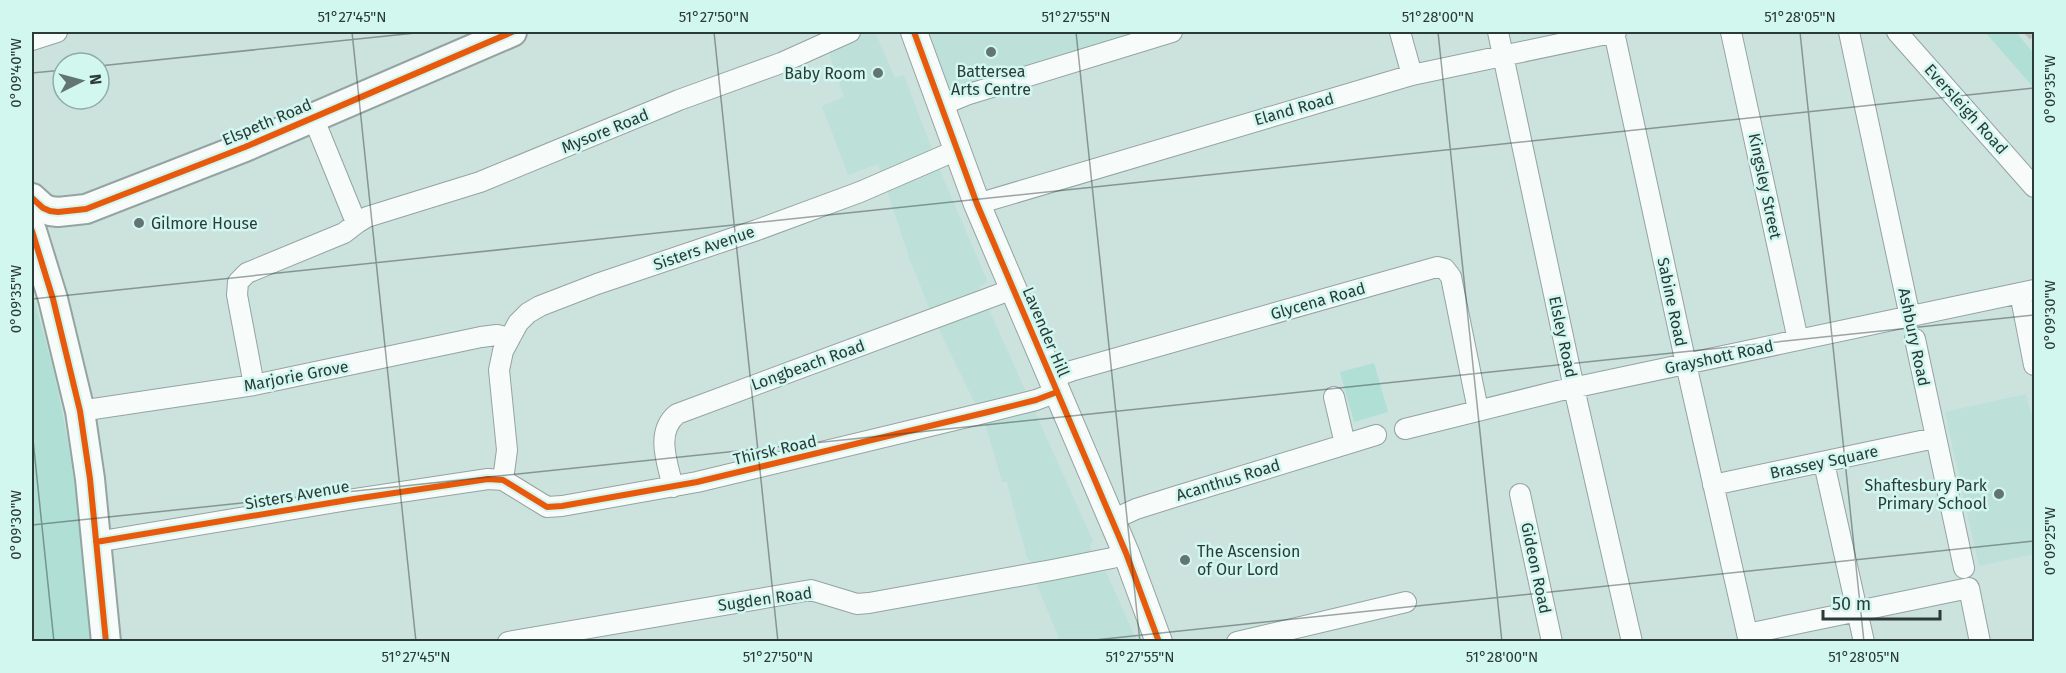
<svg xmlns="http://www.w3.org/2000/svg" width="2066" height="673" font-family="'Fira Sans',sans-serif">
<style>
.built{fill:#bde1d8}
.green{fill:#b0dfd5}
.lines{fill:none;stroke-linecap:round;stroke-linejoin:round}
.minor-casing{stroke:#94a4a0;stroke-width:22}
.major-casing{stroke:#94a4a0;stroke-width:28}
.highway-casing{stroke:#94a4a0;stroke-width:32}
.minor{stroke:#f7fbfa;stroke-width:20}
.major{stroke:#f7fbfa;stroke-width:26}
.highway{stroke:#f7fbfa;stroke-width:28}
.rail{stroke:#bdc2c1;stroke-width:4.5;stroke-dasharray:8 8;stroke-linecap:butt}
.cycleway-casing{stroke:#d1f7ee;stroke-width:10}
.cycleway{stroke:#e8590c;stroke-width:6}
.ticks{fill:none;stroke:#2b3b37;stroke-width:1.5;stroke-opacity:0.45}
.poi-dot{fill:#637571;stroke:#d1f7ee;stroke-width:2}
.labels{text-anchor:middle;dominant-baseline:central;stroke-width:5;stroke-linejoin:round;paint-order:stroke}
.poi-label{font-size:16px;fill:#2b3b37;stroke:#d1f7ee;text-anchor:end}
.street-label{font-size:16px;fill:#2b3b37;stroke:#d1f7ee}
.neatline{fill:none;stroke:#2b3b37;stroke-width:2}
.ticks-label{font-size:15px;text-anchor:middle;fill:#2b3b37}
</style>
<rect width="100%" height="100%" fill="#cce2dd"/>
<path class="built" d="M 822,32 L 875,32 L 895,78 L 904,75 L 941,173 L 987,280 L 986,283 L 979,287 L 1093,541 L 1090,546 L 1097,573 L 1105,572 L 1108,576 L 1137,641 L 1060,641 L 1037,585 L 1031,561 L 1027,558 L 1007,482 L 1002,482 L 986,426 L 935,322 L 910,260 L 878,164 L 848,175 L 822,106 L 844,97 Z
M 923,32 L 1154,32 L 946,95 Z
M 2026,394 L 2034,423 L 2034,554 L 1979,566 L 1945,412 Z"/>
<path class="green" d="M 1985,32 L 2016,32 L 2034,54 L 2034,88 Z
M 32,291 C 42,329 54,367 61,406 C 77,483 84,563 90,641 L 32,641 Z
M 1374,363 L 1388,412 L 1354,422 L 1340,372 Z"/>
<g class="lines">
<g class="minor-casing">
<path id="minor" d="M 1400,32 L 1412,75
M 1498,32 L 1574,388 L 1632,642
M 1614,32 L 1686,364 L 1749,642
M 1731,32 L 1798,340
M 1849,32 L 1910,317
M 1897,32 L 2034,187
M 32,40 L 57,32
M 942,105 L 966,95 L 1172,32
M 313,117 L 353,215 L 357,223 L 367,217 L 480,182 L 679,100 L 781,63 L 850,32
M 977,204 L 1412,75 L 1616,32
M 2020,293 L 2034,365
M 1915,339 L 1964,568
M 1051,378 L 1071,371 L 1437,267 L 1445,269 L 1451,277 L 1478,410
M 254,385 L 237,295 L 238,282 L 247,273 L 344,233 L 357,223
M 1334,397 L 1345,444
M 80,411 L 254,385 L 481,337 L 497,335 L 510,338
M 1405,429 L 1558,391 L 2034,290
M 1824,463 L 1864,642
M 503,480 L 507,450 L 499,370 L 503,351 L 510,338 L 518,323 L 528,313 L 540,306 L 597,284 L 757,230 L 860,192 L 957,150
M 1713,485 L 1935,438
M 673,487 C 667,462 655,432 677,414 L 1013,289
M 1520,494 L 1552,642
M 1112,520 L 1136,509 L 1174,497 L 1376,435
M 96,542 L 354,499 L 488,479 L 503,480 L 547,507 L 562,506 L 697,482 L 988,412 L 1036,400 L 1057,392
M 1747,634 L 1969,588 L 1980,642
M 508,642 L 811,590 L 857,604 L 869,603 L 1052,570 L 1112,558 L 1126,553
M 1237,642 L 1406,602"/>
</g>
<g class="major-casing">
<path id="major" d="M 914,32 L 977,204 L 1126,553 L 1159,642"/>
</g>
<g class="highway-casing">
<path id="highway" d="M 32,198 L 43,208 L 50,211 L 58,212 L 86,209 L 245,147 L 512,32
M 32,231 L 53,299 L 80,411 L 90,479 L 106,642"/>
</g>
<use href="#minor" class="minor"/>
<use href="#major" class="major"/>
<use href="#highway" class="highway"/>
<path class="rail" d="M 2026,32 L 2034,41"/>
<g class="cycleway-casing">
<path id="cycleway" d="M 914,32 L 977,204 L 1126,553 L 1159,642
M 32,198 L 43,208 L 50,211 L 58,212 L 86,209 L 245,147 L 512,32
M 32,231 L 53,299 L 80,411 L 90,479 L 106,642
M 96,542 L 354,499 L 488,479 L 503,480 L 547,507 L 562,506 L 697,482 L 988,412 L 1036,400 L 1057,392"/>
</g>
<use href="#cycleway" class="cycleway"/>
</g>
<path class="ticks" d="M 352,32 L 416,642M 714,32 L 778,642M 1076,32 L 1140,642M 1438,32 L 1502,642M 1800,32 L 1864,642M 99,66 L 425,32M 32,73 L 63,70M 32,299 L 2034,88M 32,430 L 54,642M 32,525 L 2034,315M 1076,642 L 2034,541"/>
<g class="poi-dot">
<circle cx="991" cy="52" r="6"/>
<circle cx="878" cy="73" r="6"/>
<circle cx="139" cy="223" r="6"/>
<circle cx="1999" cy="494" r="6"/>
<circle cx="1185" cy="560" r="6"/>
</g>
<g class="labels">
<g class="poi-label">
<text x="991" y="71" text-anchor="middle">Battersea<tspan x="991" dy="18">Arts Centre</tspan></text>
<text x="866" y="73">Baby Room</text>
<text x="151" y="223" text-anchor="start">Gilmore House</text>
<text x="1987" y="485">Shaftesbury Park<tspan x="1987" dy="18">Primary School</tspan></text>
<text x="1197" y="551" text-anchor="start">The Ascension<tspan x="1197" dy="18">of Our Lord</tspan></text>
</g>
<g class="street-label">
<text transform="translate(1294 109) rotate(-16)">Eland Road</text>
<text transform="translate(1966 109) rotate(48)">Eversleigh Road</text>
<text transform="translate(267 122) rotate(-23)">Elspeth Road</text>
<text transform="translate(605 131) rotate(-22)">Mysore Road</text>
<text transform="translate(1765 186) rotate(78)">Kingsley Street</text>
<text transform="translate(704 248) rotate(-19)">Sisters Avenue</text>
<text transform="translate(1318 301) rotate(-16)">Glycena Road</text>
<text transform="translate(1672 302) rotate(78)">Sabine Road</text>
<text transform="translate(1046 332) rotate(67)">Lavender Hill</text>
<text transform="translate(1563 337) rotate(78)">Elsley Road</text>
<text transform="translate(1914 337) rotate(78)">Ashbury Road</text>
<text transform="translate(1719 357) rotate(-12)">Grayshott Road</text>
<text transform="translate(808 365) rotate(-20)">Longbeach Road</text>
<text transform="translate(296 376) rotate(-11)">Marjorie Grove</text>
<text transform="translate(775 450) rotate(-13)">Thirsk Road</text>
<text transform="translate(1824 462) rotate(-12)">Brassey Square</text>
<text transform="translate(1228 480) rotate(-17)">Acanthus Road</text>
<text transform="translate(297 495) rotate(-10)">Sisters Avenue</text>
<text transform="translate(1536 568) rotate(78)">Gideon Road</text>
<text transform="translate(765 599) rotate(-8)">Sugden Road</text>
</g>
</g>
<rect width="2066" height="673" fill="none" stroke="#d1f7ee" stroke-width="66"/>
<g transform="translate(81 81) rotate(84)"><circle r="28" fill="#d1f7ee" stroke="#8faca5" stroke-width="1.5"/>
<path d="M0-4.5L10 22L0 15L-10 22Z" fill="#637571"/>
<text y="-9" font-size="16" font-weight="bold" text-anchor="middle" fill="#2b3b37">N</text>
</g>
<path d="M1823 610v9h117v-9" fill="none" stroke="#2b3b37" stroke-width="3"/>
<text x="1832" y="610" font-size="18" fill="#2b3b37" stroke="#d1f7ee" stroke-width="4.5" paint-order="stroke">50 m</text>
<rect x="33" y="33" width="2000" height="607" class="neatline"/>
<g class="ticks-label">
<text x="352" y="22">51°27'45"N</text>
<text x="714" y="22">51°27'50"N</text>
<text x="1076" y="22">51°27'55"N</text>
<text x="1438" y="22">51°28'00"N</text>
<text x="1800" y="22">51°28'05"N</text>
<text transform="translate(16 73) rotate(-90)" y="5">0°09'40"W</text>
<text transform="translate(2050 89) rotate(-90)" y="5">0°09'35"W</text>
<text transform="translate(16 299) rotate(-90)" y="5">0°09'35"W</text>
<text transform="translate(2050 315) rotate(-90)" y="5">0°09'30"W</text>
<text transform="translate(16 525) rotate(-90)" y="5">0°09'30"W</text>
<text transform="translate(2050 541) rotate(-90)" y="5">0°09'25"W</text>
<text x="416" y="662">51°27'45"N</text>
<text x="778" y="662">51°27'50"N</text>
<text x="1140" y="662">51°27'55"N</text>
<text x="1502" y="662">51°28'00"N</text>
<text x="1864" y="662">51°28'05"N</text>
</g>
</svg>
